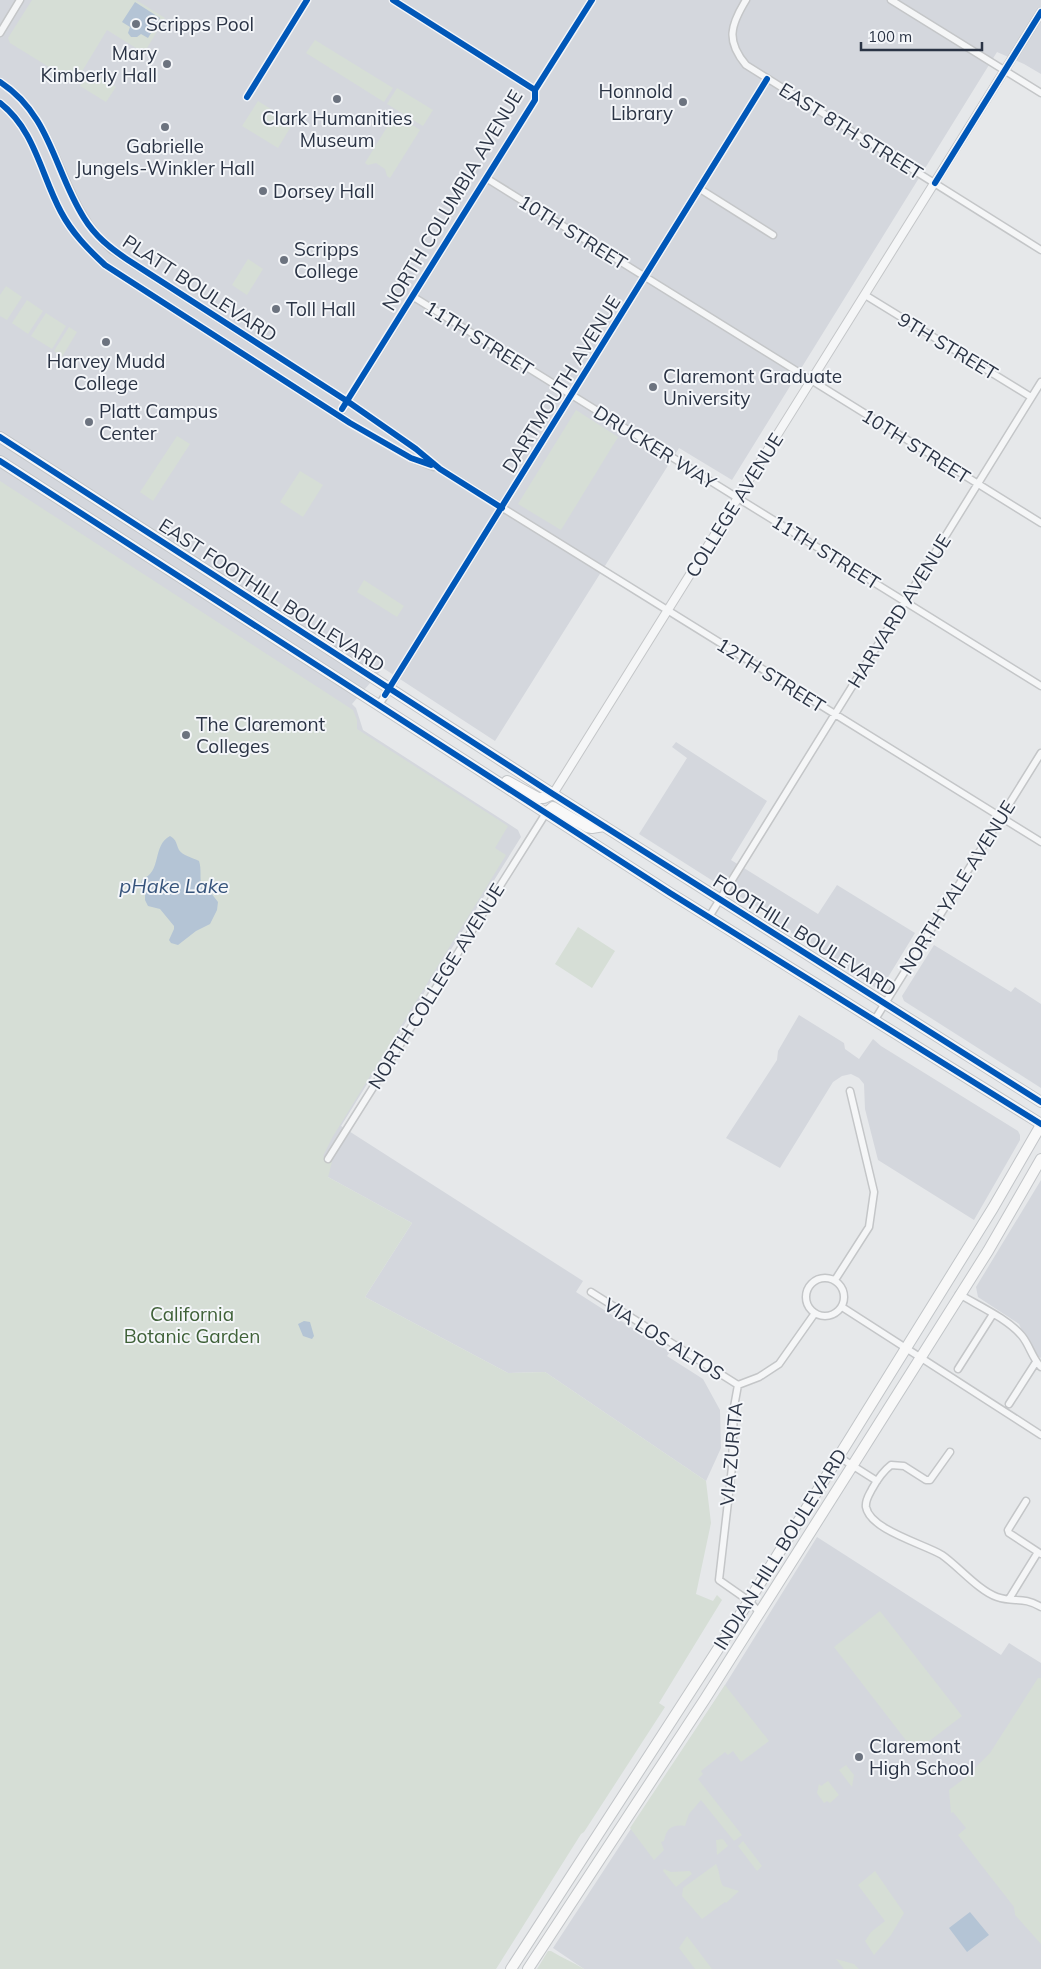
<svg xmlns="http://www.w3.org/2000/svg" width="1041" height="1969" font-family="Mulish,sans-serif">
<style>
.built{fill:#d4d7dd}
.green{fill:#d6ded6}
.water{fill:#b4c4d5}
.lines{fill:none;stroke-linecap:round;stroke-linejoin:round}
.minor-casing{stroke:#c4c6c8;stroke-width:9}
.tertiary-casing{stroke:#c4c6c8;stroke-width:10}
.primary-casing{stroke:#c2c5c8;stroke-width:12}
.minor{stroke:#f5f6f7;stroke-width:6}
.tertiary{stroke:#f5f6f7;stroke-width:8}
.primary{stroke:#f8f8f8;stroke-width:10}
.cycleway-casing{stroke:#f4f6f9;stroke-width:9}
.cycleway{stroke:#0057b8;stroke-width:6}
.poi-dot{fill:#6c737f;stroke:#f4f6f9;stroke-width:2}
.labels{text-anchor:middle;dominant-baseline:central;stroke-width:4;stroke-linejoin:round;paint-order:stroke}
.poi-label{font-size:19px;fill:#2b3445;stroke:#f4f6f9;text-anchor:start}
.street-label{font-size:19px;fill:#2b3445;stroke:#f4f6f9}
.park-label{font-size:19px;fill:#3f6138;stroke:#f4f6f9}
.water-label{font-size:20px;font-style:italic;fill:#34527a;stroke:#f4f6f9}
</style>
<rect width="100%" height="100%" fill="#e6e8ea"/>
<path class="built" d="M 0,0 L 1041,0 L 1041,74 L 1024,64 L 997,52 L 732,480 L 679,448 L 495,741 L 383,668 L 352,704 L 356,708 L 363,730 L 518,830 L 521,837 L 341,1126 L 583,1281 L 576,1292 L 670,1352 L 667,1356 L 703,1379 L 720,1410 L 721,1448 L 706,1481 L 545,1372 L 508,1373 L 365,1297 L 412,1223 L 328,1177 L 0,1389 Z
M 676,742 L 767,801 L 731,860 L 818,914 L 837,885 L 915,933 L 882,987 L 876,988 L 775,922 L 775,918 L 715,881 L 713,881 L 639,834 L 687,758 L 672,747 Z
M 934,945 L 1011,992 L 1015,987 L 1041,1004 L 1041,1088 L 904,1001 L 902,996 Z
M 799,1015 L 844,1043 L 845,1049 L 859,1059 L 873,1039 L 881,1046 L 1018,1131 L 1020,1135 L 1020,1140 L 974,1220 L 878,1160 L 865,1109 L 864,1084 L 859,1078 L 851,1074 L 842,1076 L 833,1082 L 780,1168 L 726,1138 L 777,1060 L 778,1051 Z
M 1041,1180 L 1041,1358 L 1032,1352 L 1019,1324 L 978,1297 L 976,1287 Z
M 817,1537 L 1001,1655 L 1009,1643 L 1041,1663 L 1041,1969 L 584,1969 L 553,1948 L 725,1685 Z"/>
<path class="green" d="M 32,0 L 136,0 L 165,18 L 144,53 L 107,30 L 75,83 L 10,43 L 8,38 Z
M 315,40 L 393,88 L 384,102 L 306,53 Z
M 90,71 L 116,87 L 106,102 L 80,86 Z
M 397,88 L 433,110 L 423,126 L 387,104 Z
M 258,101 L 293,123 L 278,148 L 242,126 Z
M 395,114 L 420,130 L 390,178 L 387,176 L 385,169 L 376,163 L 368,165 L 365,163 Z
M 248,259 L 263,269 L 247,295 L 232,285 Z
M 6,286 L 22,297 L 7,320 L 0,316 L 0,295 Z
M 27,300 L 43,311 L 28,334 L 12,323 Z
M 46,313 L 66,326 L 52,349 L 31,336 Z
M 69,327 L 77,332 L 62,357 L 54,351 Z
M 576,410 L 618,437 L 561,530 L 518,504 Z
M 177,436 L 190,444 L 153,501 L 140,492 Z
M 300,471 L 323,485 L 303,517 L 280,502 Z
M 0,481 L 353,710 L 357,720 L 357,729 L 508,826 L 495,848 L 506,855 L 332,1138 L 323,1156 L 332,1162 L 328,1177 L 412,1223 L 365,1297 L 508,1373 L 545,1372 L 706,1481 L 711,1523 L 696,1594 L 713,1601 L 717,1595 L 722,1600 L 659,1703 L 665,1707 L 584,1832 L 581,1834 L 496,1969 L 0,1969 Z
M 364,580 L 404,606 L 397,617 L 357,592 Z
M 578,927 L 615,951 L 592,988 L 555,964 Z
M 880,1611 L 962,1716 L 915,1752 L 834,1647 Z
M 1038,1678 L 1041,1678 L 1041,1944 L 1015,1915 L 1014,1907 L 958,1835 L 966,1828 L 953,1812 L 951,1813 L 949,1790 L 965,1778 L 990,1753 Z
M 725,1685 L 769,1741 L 741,1762 L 733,1751 L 728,1755 L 725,1752 L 701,1771 L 703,1774 L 698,1779 L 742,1835 L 734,1841 L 701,1800 L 689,1814 L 685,1826 C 672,1824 666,1829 664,1841 L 661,1842 L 664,1850 L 654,1860 L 630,1828 Z
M 846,1765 L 854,1775 L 852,1787 L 839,1770 Z
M 828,1781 L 839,1795 L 830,1803 L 827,1801 L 824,1803 L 817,1793 L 819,1784 L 821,1786 Z
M 723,1839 L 728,1846 L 717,1855 L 716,1840 Z
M 743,1841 L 762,1866 L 757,1871 L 738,1846 Z
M 716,1864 C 720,1871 719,1880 723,1886 L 739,1891 L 726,1903 L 725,1902 L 702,1919 L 682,1896 L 683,1888 Z
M 664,1869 L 671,1872 L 690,1871 L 692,1874 L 676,1887 L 663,1871 Z
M 875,1871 L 904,1913 L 891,1935 L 874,1955 L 865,1941 L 871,1932 L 885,1921 L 858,1885 Z
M 687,1936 L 712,1969 L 695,1969 L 679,1948 Z
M 548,1951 L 551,1951 C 562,1958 573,1962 584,1969 L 537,1969 Z
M 836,1959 L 854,1964 L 859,1969 L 844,1969 Z"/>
<path class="water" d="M 135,2 L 160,18 L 148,38 L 141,34 L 137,37 L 131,37 L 128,33 L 130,27 L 122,22 Z
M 170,836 C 177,840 176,844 179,850 C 182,855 193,858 199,861 C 202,870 199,878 202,888 L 211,893 L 218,902 L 217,910 L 210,924 L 196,931 L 178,945 L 171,943 L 169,940 L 174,929 L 174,926 L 160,909 L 148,906 L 145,900 L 145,888 L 141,885 L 142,879 C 162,873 152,845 170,836 Z
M 304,1321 L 310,1322 L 314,1336 L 312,1339 L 303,1336 L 298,1324 Z
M 970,1912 L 989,1935 L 967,1952 L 949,1928 Z"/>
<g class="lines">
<g class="minor-casing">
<path id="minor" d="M 393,0 L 535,90
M 746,0 C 730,26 726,41 746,65 L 1041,250
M 891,0 L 1041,93
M 0,33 L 20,0
M 0,82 C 62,122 57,204 112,250 L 347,401 L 416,449 L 440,469 L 1041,842
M 0,103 C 35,130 41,175 61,212 C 72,233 88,249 105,265 L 350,423 L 411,458 L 434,467
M 486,178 L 1041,523
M 700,189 L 773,235
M 865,295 L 1031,397
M 412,296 L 1041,686
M 338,416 L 535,100 L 535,90 L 592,0
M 379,705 L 767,79
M 709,917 L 1041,382
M 874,1021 L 1041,753
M 328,1159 L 546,813
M806 1297a19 19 0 1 1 38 0a19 19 0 1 1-38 0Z
M 835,1280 L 869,1227 L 874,1192 L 850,1091
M 591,1292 L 738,1385
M 959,1294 C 979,1306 1008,1319 1022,1336 C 1030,1346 1032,1358 1041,1367
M 842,1307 L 1041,1435
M 958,1369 L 993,1314
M 1009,1404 L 1036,1362
M 950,1452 L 930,1480 L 926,1480 L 904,1466 L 891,1465 C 882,1472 877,1480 872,1489 C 869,1495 865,1500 866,1507 C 870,1530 924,1544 942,1555 C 958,1566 979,1591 997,1597 C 1014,1603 1023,1596 1041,1607
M 839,1457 L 877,1481
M 1026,1501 L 1008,1530 L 1009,1533 L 1041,1554
M 1009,1599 L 1038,1552
M 759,1612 L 749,1601 L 719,1580 L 732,1467 L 734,1407 L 738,1385 L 759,1377 L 779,1364 L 815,1313"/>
</g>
<g class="tertiary-casing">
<path id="tertiary" d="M 553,794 L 1041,12"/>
</g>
<g class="primary-casing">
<path id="primary" d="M 0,437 L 553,794 L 1041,1102
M 0,461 L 670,893 L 1041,1124
M 507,781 L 538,798 L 544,798 L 553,794
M 546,813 L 553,807 L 587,827 L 592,828 L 604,826
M 511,1969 L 749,1601 L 993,1208 L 1041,1125
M 528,1969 L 705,1699 L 988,1251 L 1041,1159"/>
</g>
<use href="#minor" class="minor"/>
<use href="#tertiary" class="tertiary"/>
<use href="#primary" class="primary"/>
<g class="cycleway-casing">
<path id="cycleway" d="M 393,0 L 535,90
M 0,82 C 51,115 54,171 84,218 C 95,236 110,248 128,260 L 347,401 L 416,449 L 440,469 L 502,508
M 247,97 L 307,0
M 0,103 C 35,130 41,175 61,212 C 72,233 88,249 105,265 L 350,423 L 411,458 L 431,465
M 935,183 L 1041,12
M 342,409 L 535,100 L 535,90 L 592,0
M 0,437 L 553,794 L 1041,1102
M 0,461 L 670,893 L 1041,1124
M 385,695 L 767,79"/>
</g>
<use href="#cycleway" class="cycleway"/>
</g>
<g class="poi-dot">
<circle cx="136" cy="24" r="5"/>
<circle cx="167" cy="64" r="5"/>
<circle cx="337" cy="99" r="5"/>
<circle cx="683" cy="102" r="5"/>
<circle cx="165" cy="127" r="5"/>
<circle cx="263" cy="191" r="5"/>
<circle cx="284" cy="260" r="5"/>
<circle cx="276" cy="309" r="5"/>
<circle cx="106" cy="342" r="5"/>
<circle cx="653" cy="387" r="5"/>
<circle cx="89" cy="422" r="5"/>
<circle cx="186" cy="735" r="5"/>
<circle cx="859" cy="1757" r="5"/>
</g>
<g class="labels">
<g class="poi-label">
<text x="146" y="24">Scripps Pool</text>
<text x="157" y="53" text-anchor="end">Mary<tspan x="157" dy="22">Kimberly Hall</tspan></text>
<text x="673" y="91" text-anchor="end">Honnold<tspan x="673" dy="22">Library</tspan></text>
<text x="337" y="118" text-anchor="middle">Clark Humanities<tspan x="337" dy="22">Museum</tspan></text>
<text x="165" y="146" text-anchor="middle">Gabrielle<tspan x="165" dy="22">Jungels-Winkler Hall</tspan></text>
<text x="273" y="191">Dorsey Hall</text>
<text x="294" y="249">Scripps<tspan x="294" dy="22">College</tspan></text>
<text x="286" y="309">Toll Hall</text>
<text x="106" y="361" text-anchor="middle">Harvey Mudd<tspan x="106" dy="22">College</tspan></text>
<text x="663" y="376">Claremont Graduate<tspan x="663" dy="22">University</tspan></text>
<text x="99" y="411">Platt Campus<tspan x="99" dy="22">Center</tspan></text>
<text x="196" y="724">The Claremont<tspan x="196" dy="22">Colleges</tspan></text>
<text x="869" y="1746">Claremont<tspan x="869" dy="22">High School</tspan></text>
</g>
<g class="street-label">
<text transform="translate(851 131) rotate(32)">EAST 8TH STREET</text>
<text transform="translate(452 200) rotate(-59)">NORTH COLUMBIA AVENUE</text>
<text transform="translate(573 232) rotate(32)">10TH STREET</text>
<text transform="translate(200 288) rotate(33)">PLATT BOULEVARD</text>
<text transform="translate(479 338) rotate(32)">11TH STREET</text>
<text transform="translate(948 346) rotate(31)">9TH STREET</text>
<text transform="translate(561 384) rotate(-58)">DARTMOUTH AVENUE</text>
<text transform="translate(916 446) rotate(32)">10TH STREET</text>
<text transform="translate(655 447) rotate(32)">DRUCKER WAY</text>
<text transform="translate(734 505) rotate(-58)">COLLEGE AVENUE</text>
<text transform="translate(826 552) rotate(32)">11TH STREET</text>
<text transform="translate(272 595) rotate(33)">EAST FOOTHILL BOULEVARD</text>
<text transform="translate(899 611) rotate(-58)">HARVARD AVENUE</text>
<text transform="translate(771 675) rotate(32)">12TH STREET</text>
<text transform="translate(957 887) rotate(-58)">NORTH YALE AVENUE</text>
<text transform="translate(805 935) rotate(32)">FOOTHILL BOULEVARD</text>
<text transform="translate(436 986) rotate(-58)">NORTH COLLEGE AVENUE</text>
<text transform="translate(664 1339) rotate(32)">VIA LOS ALTOS</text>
<text transform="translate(731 1454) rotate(-85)">VIA ZURITA</text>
<text transform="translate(780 1549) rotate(-58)">INDIAN HILL BOULEVARD</text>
</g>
<g class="park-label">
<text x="192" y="1314">California<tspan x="192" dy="22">Botanic Garden</tspan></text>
</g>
<g class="water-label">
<text x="174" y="885">pHake Lake</text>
</g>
</g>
<path d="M861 42v8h121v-8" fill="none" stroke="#2b3445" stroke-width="2.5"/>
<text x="868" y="42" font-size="15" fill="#2b3445" stroke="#f4f6f9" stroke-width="4" paint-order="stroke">100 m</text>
</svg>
